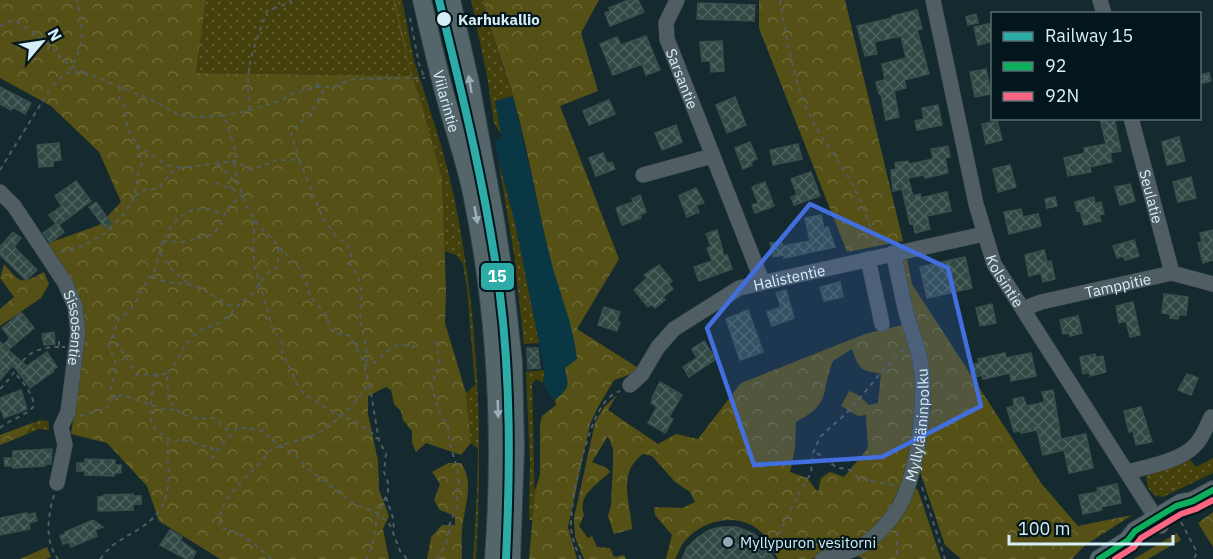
<svg xmlns="http://www.w3.org/2000/svg" width="1213" height="559" font-family="'IBM Plex Sans',sans-serif">
<style>
.built{fill:#093744}
.grass{fill:url(#grass-dots)}
.forest{fill:url(#forest-crowns);fill-rule:evenodd}
.building{fill:url(#building-cross-hatch);stroke:#3c4e4c;stroke-width:1.5}
.lines{fill:none;stroke-linecap:round;stroke-linejoin:round}
.minor-casing{stroke:#324449;stroke-width:16}
.major-casing{stroke:#324449;stroke-width:20}
.path{stroke:#505c60;stroke-width:2;stroke-dasharray:4.5 4.5;stroke-linecap:butt}
.minor{stroke:#505d62;stroke-width:15}
.major{stroke:#55666b;stroke-width:18}
.bus-1-casing{stroke:#03161c;stroke-width:10}
.bus-2-casing{stroke:#03161c;stroke-width:10}
.bus-1{stroke:#0daf5c;stroke-width:6}
.bus-2{stroke:#fa6682;stroke-width:6}
.rail-1-casing{stroke:#03161c;stroke-width:12}
.rail-1{stroke:#2daba6;stroke-width:8}
.oneway{fill:#9bb1b9}
.marked{fill:#426ede;fill-opacity:0.2;stroke:#426ede;stroke-width:4.5;stroke-linejoin:round}
.stop-dot{fill:#d5eff8;stroke:#03161c;stroke-width:2}
.poi-dot{fill:#91aab2;stroke:#03161c;stroke-width:2}
.labels{text-anchor:middle;dominant-baseline:central;stroke-width:4.5;stroke-linejoin:round;paint-order:stroke}
.stop-label{font-size:15px;font-weight:bold;fill:#d5eff8;stroke:#03161c;text-anchor:start}
.street-label{font-size:15px;fill:#d5eff8;stroke:#03161c}
.poi-label{font-size:15px;fill:#d5eff8;stroke:#03161c;text-anchor:start}
.line-badge{stroke:#03161c;stroke-width:2}
.badge-label{font-size:16px;text-anchor:middle;font-weight:bold;fill:#fff}
</style>
<defs>
<pattern id="grass-dots" width="8" height="8" patternUnits="userSpaceOnUse" patternTransform="scale(1.5)"><rect width="8" height="8" fill="#44400c"/><path d="M2 2h.1M6 6h.1" fill="none" stroke="#5e5c30" stroke-width="1.8" stroke-linecap="round"/></pattern>
<pattern id="forest-crowns" width="20" height="18" patternUnits="userSpaceOnUse" patternTransform="scale(1.5)"><rect width="20" height="18" fill="#555015"/><path d="M2 6a3 3 0 1 1 6 0M12 15a3 3 0 1 1 6 0" fill="none" stroke="#6d6a38"/></pattern>
<pattern id="building-cross-hatch" width="8" height="8" patternUnits="userSpaceOnUse" patternTransform="scale(1.5)"><rect width="8" height="8" fill="#314945"/><path d="M0 0l8 8M0 8l8-8" fill="none" stroke="#4e6461"/></pattern>
</defs>
<rect width="100%" height="100%" fill="#142a2f"/>
<path class="built" d="M 513,96 L 551,260 L 574,333 L 577,359 L 568,389 L 555,400 L 552,399 L 543,383 L 544,370 L 515,223 L 494,142 L 502,139 L 495,101 Z"/>
<path class="grass" d="M 206,0 L 393,0 L 403,39 L 395,0 L 402,0 C 407,22 410,45 416,67 C 430,110 445,153 454,197 C 479,317 483,438 476,559 L 473,559 L 477,494 L 478,449 L 471,443 L 466,393 L 475,385 L 467,289 L 463,264 L 456,255 L 444,251 L 442,178 L 420,98 L 412,76 L 196,73 Z
M 471,0 L 483,0 C 490,33 503,64 513,96 L 495,101 L 501,134 L 494,123 L 487,76 Z
M 498,159 L 515,223 L 539,343 L 524,344 L 514,254 Z
M 544,370 L 543,383 L 536,379 L 532,384 L 535,506 L 533,520 L 529,520 L 530,464 L 526,372 Z
M 40,420 L 49,421 L 49,430 L 39,429 L 25,435 L 35,422 Z
M 1189,458 L 1196,467 L 1213,458 L 1213,473 L 1163,497 C 1150,497 1145,486 1147,473 Z"/>
<path class="forest" d="M 0,0 L 206,0 L 196,73 L 411,76 L 393,0 L 395,0 L 411,73 L 420,98 L 442,178 L 446,291 L 445,323 L 466,393 L 471,443 L 461,455 L 426,443 L 416,452 L 412,443 L 412,431 L 403,420 L 401,411 L 394,404 L 391,390 L 386,387 L 368,396 L 368,414 L 378,461 L 379,490 L 389,516 L 383,529 L 389,559 L 220,559 L 159,521 L 147,486 L 107,443 L 71,434 L 80,370 L 84,320 L 46,244 L 99,225 L 121,202 L 99,152 L 51,106 L 0,78 Z
M 483,0 L 599,0 L 581,33 L 598,91 L 560,106 L 619,259 L 577,329 L 640,369 L 637,372 L 614,380 L 598,407 L 590,424 L 568,527 L 577,559 L 529,559 L 535,491 L 540,475 L 540,425 L 542,416 L 556,405 L 555,400 C 570,387 569,387 565,368 L 577,359 C 573,322 559,293 550,257 C 537,204 528,149 513,96 C 504,64 490,33 483,0 Z
M 759,0 L 845,0 L 903,241 L 847,252 L 759,28 Z
M 907,259 L 912,284 L 1041,483 L 1078,526 L 1132,515 L 1084,546 L 1072,559 L 961,559 L 945,545 L 918,466 L 931,407 L 927,372 C 910,450 908,543 810,559 C 800,559 789,559 778,559 C 773,551 769,541 763,534 C 742,511 703,518 684,542 C 680,547 678,554 675,559 L 666,559 L 672,535 L 655,515 L 654,507 L 682,508 L 695,502 L 690,492 L 675,482 L 652,456 L 643,454 C 617,473 630,500 632,529 L 614,534 L 608,516 L 611,505 L 613,465 L 613,449 L 608,436 L 592,462 L 607,468 L 610,472 C 597,485 577,495 584,515 L 579,526 L 588,538 L 592,536 L 597,547 L 610,548 L 614,557 L 624,555 L 626,559 L 584,559 L 575,537 L 574,518 L 595,423 L 604,407 L 617,395 L 608,410 L 658,444 L 676,434 L 698,439 L 741,383 L 865,334 L 902,325 L 899,261 ZM 852,349 C 859,369 860,370 881,374 L 878,403 L 869,405 L 857,394 L 849,391 L 841,406 L 858,416 L 866,415 L 868,448 L 844,477 L 830,472 L 821,478 L 818,492 L 807,478 L 790,472 L 795,448 L 796,422 C 832,403 820,395 833,361 Z
M 4,264 C 22,284 19,285 44,272 L 49,284 L 41,298 L 0,326 L 0,309 L 14,297 L 0,278 Z
M 35,422 L 25,435 L 0,445 L 0,435 Z
M 448,463 L 461,463 C 475,483 464,507 462,530 C 461,539 462,549 462,559 L 427,559 L 431,537 L 442,525 L 455,525 L 455,516 L 440,510 L 434,500 L 440,484 L 432,472 Z
M 914,487 L 918,490 L 941,559 L 864,559 L 857,556 Z
M 1213,512 L 1213,547 L 1198,523 Z
M 1177,533 L 1181,540 L 1148,559 L 1134,559 Z
M 47,547 L 51,557 L 46,559 L 20,559 Z"/>
<path class="building" d="M 628,0 L 638,0 L 644,12 L 610,26 L 605,13 L 610,11 L 609,8 Z
M 698,3 L 755,5 L 754,21 L 697,19 Z
M 917,10 L 922,29 L 917,30 L 929,74 L 904,80 L 906,88 L 894,91 L 899,117 L 886,120 L 881,94 L 879,94 L 876,82 L 885,80 L 882,64 L 906,58 L 901,36 L 874,42 L 877,54 L 865,56 L 857,26 L 892,18 L 892,16 Z
M 976,14 L 978,23 L 968,25 L 966,17 Z
M 993,23 L 993,41 L 978,45 L 974,27 Z
M 646,36 L 660,70 L 646,75 L 642,64 L 613,75 L 600,44 L 617,37 L 621,45 Z
M 722,41 L 724,71 L 711,72 L 710,61 L 702,61 L 700,42 Z
M 986,69 L 991,94 L 975,97 L 970,72 Z
M 1209,73 L 1211,81 L 1202,83 L 1200,75 Z
M 0,87 L 31,103 L 25,114 L 13,107 L 11,110 L 0,104 Z
M 735,97 L 746,125 L 727,133 L 716,105 Z
M 609,100 L 615,114 L 589,125 L 583,111 Z
M 938,105 L 942,125 L 917,130 L 915,121 L 924,119 L 922,108 Z
M 1100,118 L 1114,118 L 1121,151 L 1110,153 L 1112,162 L 1090,167 L 1091,172 L 1068,176 L 1064,158 L 1085,153 L 1084,148 L 1106,144 Z
M 997,121 L 1002,140 L 986,144 L 982,124 Z
M 676,125 L 682,142 L 662,150 L 655,133 Z
M 1179,137 L 1185,161 L 1167,165 L 1162,142 Z
M 750,142 L 757,159 L 751,162 L 752,165 L 743,169 L 735,148 Z
M 59,143 L 61,160 L 53,161 L 53,166 L 39,167 L 37,145 Z
M 798,144 L 802,159 L 773,165 L 770,150 Z
M 948,146 L 950,157 L 945,158 L 948,173 L 925,178 L 924,175 L 908,178 L 913,196 L 920,194 L 921,198 L 947,192 L 951,211 L 927,216 L 930,229 L 915,233 L 913,223 L 910,224 L 902,189 L 893,191 L 891,170 L 896,169 L 895,163 L 908,161 L 909,164 L 933,159 L 931,149 Z
M 603,153 L 607,163 L 612,162 L 615,169 L 596,176 L 589,158 Z
M 1010,165 L 1016,187 L 998,192 L 993,169 Z
M 811,172 L 820,196 L 794,205 L 791,197 L 797,195 L 791,179 Z
M 1191,177 L 1196,198 L 1178,202 L 1173,182 Z
M 76,181 L 91,201 L 59,225 L 64,232 L 50,243 L 43,233 L 56,224 L 49,215 L 62,206 L 55,196 Z
M 765,182 L 774,206 L 755,213 L 752,205 L 758,203 L 752,187 Z
M 1130,184 L 1135,201 L 1120,205 L 1115,187 Z
M 696,188 L 704,203 L 696,205 L 699,212 L 687,217 L 679,196 Z
M 640,195 L 646,212 L 640,215 L 641,218 L 622,225 L 616,208 L 633,202 L 632,199 Z
M 1055,197 L 1057,206 L 1047,208 L 1045,199 Z
M 1094,197 L 1095,204 L 1101,202 L 1104,214 L 1099,215 L 1101,221 L 1084,225 L 1080,210 L 1077,211 L 1075,202 Z
M 96,202 L 111,223 L 105,228 L 89,207 Z
M 1021,209 L 1023,217 L 1038,214 L 1041,226 L 1009,234 L 1004,212 Z
M 821,215 L 824,228 L 828,227 L 835,247 L 784,258 L 784,255 L 773,257 L 770,243 L 781,241 L 783,246 L 810,241 L 805,218 Z
M 717,230 L 724,256 L 727,255 L 732,269 L 699,281 L 694,267 L 712,261 L 707,248 L 711,246 L 706,234 Z
M 1213,230 L 1213,260 L 1203,263 L 1198,243 L 1202,242 L 1200,233 Z
M 13,232 L 21,238 L 14,247 L 37,270 L 26,280 L 0,255 L 0,247 Z
M 1134,240 L 1139,256 L 1125,260 L 1123,256 L 1117,258 L 1113,246 Z
M 1044,250 L 1047,262 L 1051,261 L 1055,279 L 1043,282 L 1041,273 L 1029,276 L 1025,255 Z
M 965,257 L 972,288 L 927,298 L 920,267 Z
M 659,265 L 672,281 L 669,284 L 673,289 L 663,297 L 665,300 L 655,308 L 651,304 L 648,307 L 634,290 L 647,278 L 644,275 Z
M 840,282 L 843,297 L 824,301 L 820,287 Z
M 786,290 L 794,318 L 772,326 L 767,312 L 781,307 L 776,293 Z
M 1164,294 L 1188,297 L 1186,315 L 1179,315 L 1178,319 L 1170,318 L 1170,314 L 1162,313 Z
M 1133,302 L 1140,335 L 1130,337 L 1126,321 L 1119,323 L 1116,306 Z
M 992,304 L 996,323 L 980,326 L 976,308 Z
M 604,307 L 620,312 L 617,321 L 620,322 L 617,331 L 598,325 Z
M 748,310 L 763,352 L 740,360 L 726,319 Z
M 21,312 L 34,328 L 8,350 L 27,366 L 47,352 L 57,367 L 53,369 L 54,371 L 30,388 L 13,365 L 0,380 L 0,342 L 3,345 L 10,338 L 2,328 Z
M 1078,316 L 1082,333 L 1070,336 L 1069,333 L 1063,334 L 1060,320 Z
M 54,332 L 55,344 L 44,345 L 42,334 Z
M 704,341 L 716,359 L 689,377 L 683,367 L 697,358 L 692,349 Z
M 527,348 L 538,348 L 540,368 L 528,369 Z
M 1005,353 L 1006,358 L 1031,353 L 1036,376 L 1011,381 L 1010,373 L 983,379 L 982,375 L 975,377 L 972,365 L 979,363 L 978,359 Z
M 1095,354 L 1096,357 L 1103,356 L 1106,372 L 1090,376 L 1089,372 L 1083,374 L 1080,357 Z
M 1187,374 L 1198,378 L 1191,395 L 1178,390 Z
M 660,382 L 682,395 L 669,417 L 673,419 L 665,433 L 648,423 L 657,407 L 651,403 L 653,399 L 652,398 Z
M 21,390 L 27,409 L 4,418 L 0,407 L 0,398 Z
M 1053,390 L 1061,439 L 1086,434 L 1093,468 L 1069,473 L 1064,450 L 1043,455 L 1037,430 L 1021,433 L 1021,431 L 1014,432 L 1007,408 L 1014,406 L 1013,399 L 1023,397 L 1027,406 L 1045,402 L 1042,392 Z
M 1141,407 L 1152,442 L 1136,445 L 1133,431 L 1129,432 L 1124,411 Z
M 52,449 L 51,464 L 45,464 L 45,466 L 13,468 L 13,466 L 5,466 L 4,458 L 13,458 L 13,451 Z
M 85,459 L 115,460 L 115,465 L 121,465 L 121,473 L 115,473 L 114,476 L 85,475 L 85,471 L 77,471 L 77,463 L 85,463 Z
M 1117,484 L 1121,503 L 1101,507 L 1102,510 L 1083,514 L 1079,495 L 1098,492 L 1097,488 Z
M 133,494 L 133,496 L 141,496 L 141,504 L 133,504 L 133,510 L 98,511 L 98,497 L 104,496 L 104,495 Z
M 27,513 L 27,515 L 35,513 L 37,521 L 29,523 L 30,529 L 0,535 L 0,518 Z
M 93,520 L 103,527 L 95,530 L 97,536 L 71,547 L 69,542 L 63,544 L 60,536 L 65,534 L 65,532 Z
M 722,527 L 737,527 L 754,534 L 765,544 L 774,559 L 682,559 L 687,548 L 697,538 L 709,530 Z
M 170,530 L 182,537 L 180,540 L 196,552 L 192,559 L 186,559 L 160,545 Z"/>
<g class="lines">
<g class="minor-casing">
<g id="minor">
<path id="s1" d="M 677,0 L 666,23 L 667,39 L 762,281"/>
<path id="s2" d="M 933,0 L 976,204 L 994,264 L 1161,526"/>
<path d="M 1100,0 L 1104,14"/>
<path id="s3" d="M 1131,118 L 1172,273"/>
<path d="M 643,175 L 712,156"/>
<path id="s4" d="M 0,192 L 14,206 L 65,283 L 75,306 L 78,332 L 68,412 L 61,427 L 65,445 L 57,483"/>
<path d="M 868,259 L 882,324"/>
<path id="s5" d="M 1023,309 L 1041,302 L 1172,273 L 1213,284"/>
<path id="s6" d="M 630,385 L 642,374 L 658,347 L 674,329 L 739,288 L 984,234"/>
<path d="M 1128,472 C 1146,467 1177,461 1191,449 C 1201,441 1206,428 1211,417"/>
<path id="s7" d="M 823,559 C 839,554 857,551 870,540 C 883,529 897,513 904,497 C 919,459 927,401 920,360 C 917,344 910,328 906,312 C 901,292 898,273 893,253"/>
</g>
</g>
<g class="major-casing">
<g id="major">
<path id="s8" d="M 422,0 C 430,35 438,71 448,106 C 456,135 466,164 472,193 C 497,314 503,436 494,559"/>
<path d="M 451,0 L 470,83 L 495,220 L 503,272 L 513,362 L 515,447 L 511,559"/>
<path d="M 1099,559 L 1128,540 L 1135,531 L 1176,506 L 1181,503 L 1193,501 L 1213,490"/>
</g>
</g>
<path class="path" d="M 780,0 C 786,35 792,73 806,107 C 817,133 834,154 848,177 C 861,198 869,222 876,245
M 410,18 L 419,64 L 425,79
M 0,26 L 13,20 L 32,31 L 53,48 L 61,59 L 82,72
M 69,71 C 86,42 83,32 77,0
M 316,87 L 319,82
M 250,110 C 243,69 254,48 267,11 L 288,3 L 291,0
M 222,116 L 247,111 L 282,100 L 291,94 L 316,87 L 332,87 L 354,79 L 425,78
M 137,145 L 167,165 L 181,168
M 300,162 L 291,134 L 299,123 L 309,116 L 324,89
M 218,164 L 232,179 L 231,188
M 0,170 L 50,89 C 63,73 70,68 91,75 L 154,101 L 179,115 L 196,117 L 222,116 L 225,118 L 234,145 L 236,155 L 234,161 L 237,177 L 245,203 L 259,227 L 268,234 L 278,246 L 278,263 L 277,267 L 265,275 L 254,292 L 235,308 L 231,314 L 215,326 L 206,327 L 192,337 L 180,353 L 176,364 L 166,374 C 169,381 167,386 168,393 C 172,416 194,420 214,418 L 225,429 L 232,432
M 215,183 L 233,189 L 243,197
M 135,196 L 144,190 L 156,189 L 161,186 L 170,173 L 181,168 L 234,161 L 252,170 L 279,159 L 288,161 L 296,159 L 300,162 L 323,218 L 336,236 L 348,245 L 351,254 L 350,263 L 357,274 L 362,293 L 360,320 L 365,342 L 367,357 L 365,369 L 371,393 L 379,441 L 386,454 L 384,472 L 388,482 L 388,492 L 378,513 L 373,543 L 367,559
M 254,220 L 254,264 L 273,330 L 280,339 L 283,346 L 282,352 L 297,384 L 304,394 L 340,416 L 355,421 L 372,433 L 377,439
M 163,241 L 183,242 L 214,234 C 223,220 227,202 243,197
M 279,247 L 297,265 L 306,281 L 310,297 L 326,314 L 330,329 L 334,333 L 350,336 L 365,365 C 379,363 377,359 386,352 C 390,349 395,346 399,344 L 412,347 L 418,345
M 61,252 L 82,246 L 106,233 L 123,215 L 135,196 L 137,176 L 142,163 L 137,145 L 128,130 L 124,106 L 119,98 L 120,87
M 160,253 L 172,270 L 190,285
M 153,275 C 164,285 178,282 191,285 C 206,289 220,301 235,308
M 113,336 L 108,343 L 116,364 L 111,388 L 116,398
M 59,341 L 59,347 L 65,347
M 436,341 L 439,361 L 432,387 L 440,414 L 448,425 L 450,444 L 457,468 L 459,484 L 456,494 L 458,504 L 449,526 L 449,534 L 445,546 L 436,559
M 158,374 C 152,384 148,416 153,426 C 156,433 166,436 171,441 L 184,440 L 217,450
M 166,374 L 137,375 L 113,336 L 119,318 C 133,313 141,291 148,279 L 153,275 C 158,263 159,247 166,235 C 177,213 201,199 223,216
M 0,389 C 23,366 22,347 59,347
M 80,416 L 107,408 L 112,399 L 122,395 L 163,409 L 176,410
M 0,428 C 10,419 26,416 34,406 C 33,393 23,383 15,373
M 817,453 L 836,467 L 850,470 L 859,479 L 894,485
M 212,459 L 217,450 L 238,427 L 265,431 L 274,442 L 295,455 L 308,469 L 354,504 L 378,513 L 390,525 L 400,551 L 407,559
M 922,487 L 945,559
M 54,495 C 48,515 44,541 58,559
M 386,497 L 393,518 L 394,529
M 1181,522 L 1197,552 L 1194,559
M 897,532 L 897,559
M 770,551 L 803,486 L 811,473 L 813,453 L 820,437 L 852,408 L 883,370 L 904,349
M 100,559 C 104,555 108,549 113,545 C 139,527 163,522 168,486 C 170,470 166,454 168,438
M 271,559 C 256,545 242,532 221,528 C 213,505 245,479 259,464 C 265,458 267,451 275,448 C 291,441 314,438 327,428 C 343,415 358,401 368,384
M 581,559 C 576,550 572,538 571,528 C 570,499 587,424 605,402 C 609,397 614,393 620,391"/>
<use href="#minor" class="minor"/>
<use href="#major" class="major"/>
<g class="bus-1-casing">
<path id="bus-1" d="M 1099,559 L 1128,540 L 1135,531 L 1176,506 L 1193,501 L 1213,490"/>
</g>
<g class="bus-2-casing">
<path id="bus-2" d="M 1115,559 L 1134,547 L 1141,538 L 1181,514 L 1196,509 L 1213,500"/>
</g>
<use href="#bus-1" class="bus-1"/>
<use href="#bus-2" class="bus-2"/>
<g class="rail-1-casing">
<path id="rail-1" d="M 439,0 C 463,97 487,195 500,295 C 511,382 510,471 506,559"/>
</g>
<use href="#rail-1" class="rail-1"/>
</g>
<defs><path id="oneway-solid" d="M-6-.8H1V-3.2L6.5 0L1 3.2V.8H-6Z" transform="scale(1.5)"/></defs>
<g class="oneway">
<use href="#oneway-solid" transform="translate(470 84) rotate(-100)"/>
<use href="#oneway-solid" transform="translate(476 215) rotate(80)"/>
<use href="#oneway-solid" transform="translate(498 409) rotate(88)"/>
</g>
<path class="marked" d="M 810,204 L 948,268 L 981,406 L 882,457 L 754,465 L 707,328 Z"/>
<circle class="stop-dot" cx="444" cy="19" r="8"/>
<circle class="poi-dot" cx="728" cy="542" r="6"/>
<g class="labels">
<g class="stop-label">
<text x="458" y="19">Karhukallio</text>
</g>
<g class="street-label">
<text stroke="none"><textPath href="#s1" startOffset="84">Sarsantie</textPath></text>
<text stroke="none"><textPath href="#s8" startOffset="104">Viilarintie</textPath></text>
<text stroke="none"><textPath href="#s3" startOffset="81">Seulatie</textPath></text>
<text stroke="none"><textPath href="#s6" startOffset="200">Halistentie</textPath></text>
<text stroke="none"><textPath href="#s2" startOffset="291">Kolsintie</textPath></text>
<text stroke="none"><textPath href="#s5" startOffset="98">Tamppitie</textPath></text>
<text stroke="none"><textPath href="#s4" startOffset="159">Sissosentie</textPath></text>
<text stroke="none"><textPath href="#s7" startOffset="180">Myllylääninpolku</textPath></text>
</g>
<g class="poi-label">
<text x="740" y="542">Myllypuron vesitorni</text>
</g>
</g>
<rect class="line-badge" x="480" y="262" width="35" height="29" rx="6" fill="#2daba6"/>
<g class="badge-label">
<text x="497" y="282">15</text>
</g>
<rect x="991" y="12" width="210" height="108" fill="#03161c" stroke="#576d74" stroke-width="1.5"/>
<rect x="1003" y="32" width="30" height="9" fill="#2daba6" stroke="#576d74" stroke-width="1.5"/>
<text x="1045" y="42" font-size="18" fill="#d5eff8">Railway 15</text>
<rect x="1003" y="62" width="30" height="9" fill="#0daf5c" stroke="#576d74" stroke-width="1.5"/>
<text x="1045" y="72" font-size="18" fill="#d5eff8">92</text>
<rect x="1003" y="92" width="30" height="9" fill="#fa6682" stroke="#576d74" stroke-width="1.5"/>
<text x="1045" y="102" font-size="18" fill="#d5eff8">92N</text>
<g transform="translate(42 42) rotate(61)" stroke="#03161c" stroke-width="4.5" paint-order="stroke">
<path d="M0-4.5L10 22L0 15L-10 22Z" fill="#d5eff8"/>
<text y="-9" font-size="16" font-weight="bold" text-anchor="middle" fill="#d5eff8">N</text>
</g>
<path d="M1009 535v9h164v-9" fill="none" stroke="#d5eff8" stroke-width="3"/>
<text x="1018" y="535" font-size="18" fill="#d5eff8" stroke="#03161c" stroke-width="4.5" paint-order="stroke">100 m</text>
</svg>
